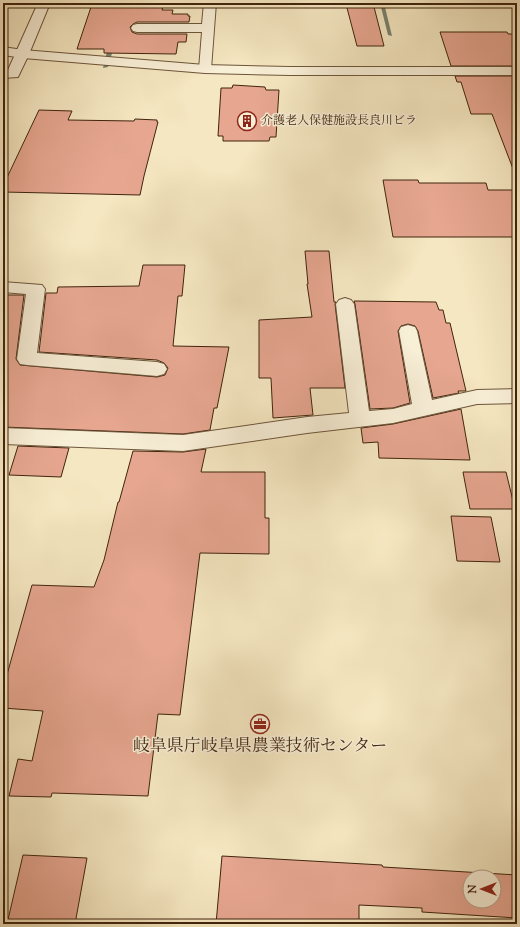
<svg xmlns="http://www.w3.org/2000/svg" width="520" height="927" font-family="'Sorts Mill Goudy','Noto Serif JP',serif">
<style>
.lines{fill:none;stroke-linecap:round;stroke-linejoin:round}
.stream{fill:#78826e;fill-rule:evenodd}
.building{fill:#e6a690;stroke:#40240d;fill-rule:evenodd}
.minor-casing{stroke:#6d553a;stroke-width:2}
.tertiary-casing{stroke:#6d553a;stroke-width:2}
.minor{fill:#f8efd7;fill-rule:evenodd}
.tertiary{fill:#f8efd7;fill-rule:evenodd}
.labels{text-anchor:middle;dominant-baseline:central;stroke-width:3;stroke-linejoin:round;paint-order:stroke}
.far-poi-label{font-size:12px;fill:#40240d;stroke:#f8efd7;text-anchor:start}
.near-poi-label{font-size:17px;fill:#40240d;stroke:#f8efd7}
</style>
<rect width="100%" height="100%" fill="#f5e7c1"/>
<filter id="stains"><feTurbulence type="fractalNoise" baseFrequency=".005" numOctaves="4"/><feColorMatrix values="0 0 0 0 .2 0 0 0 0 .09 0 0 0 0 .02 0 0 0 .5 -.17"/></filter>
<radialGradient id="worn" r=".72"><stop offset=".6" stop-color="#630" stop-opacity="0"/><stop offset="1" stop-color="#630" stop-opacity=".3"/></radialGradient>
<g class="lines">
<path class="stream" d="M 380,3 L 384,3 L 392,36 L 388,35 Z
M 112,41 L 115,43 L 108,67 L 103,68 L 109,43 Z"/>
</g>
<path class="building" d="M 114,3 L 163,7 L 162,10 L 173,10 L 172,14 L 188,14 L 188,16 L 190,16 L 189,22 L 137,22 L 133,24 L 130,27 L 132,32 L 137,34 L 187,34 L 186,42 L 178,42 L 176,54 L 104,53 L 104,49 L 77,49 L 92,4 Z
M 373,3 L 384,46 L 357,46 L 346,4 Z
M 440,32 L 507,32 L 508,34 L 517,34 L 517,66 L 451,66 Z
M 455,76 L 517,76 L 517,174 L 515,174 L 492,114 L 471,114 L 461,82 L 457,82 Z
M 233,85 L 265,87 L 266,90 L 279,90 L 276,137 L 270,137 L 269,141 L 223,141 L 223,136 L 218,136 L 221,88 L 232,88 Z
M 39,110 L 72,111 L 68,120 L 134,121 L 135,119 L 157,120 L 157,122 L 158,122 L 144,176 L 140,195 L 3,192 L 3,186 Z
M 383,180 L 418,180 L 419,183 L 486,183 L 488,190 L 517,190 L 517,237 L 393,237 Z
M 305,251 L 329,251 L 334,302 L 336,302 L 335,304 L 345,388 L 310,388 L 313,415 L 273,418 L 271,378 L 259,378 L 259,320 L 312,317 L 307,284 L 308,284 Z
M 143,265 L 185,265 L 182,296 L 178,296 L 173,346 L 229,347 L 217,408 L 214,408 L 210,430 L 183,434 L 3,427 L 3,295 L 24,295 L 16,359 L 20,365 L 157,377 L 165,375 L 168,368 L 164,363 L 157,360 L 39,352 L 46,293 L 57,293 L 58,287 L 139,286 Z
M 354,301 L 436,302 L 439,310 L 443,310 L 446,323 L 450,323 L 466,391 L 458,391 L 459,393 L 433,398 L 418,331 L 415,326 L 408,324 L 401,326 L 398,331 L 410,403 L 393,408 L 370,409 L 355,304 Z
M 461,409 L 470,460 L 379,458 L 378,442 L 363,443 L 361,428 L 393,424 Z
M 18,446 L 69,448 L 61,477 L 9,475 Z
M 206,449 L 201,472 L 265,472 L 265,518 L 269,518 L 269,554 L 200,553 L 180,715 L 158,714 L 148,796 L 52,793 L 51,797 L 9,796 L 18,759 L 32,761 L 43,711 L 3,708 L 3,689 L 32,585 L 94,587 L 104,560 L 118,502 L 119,502 L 133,451 L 183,452 Z
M 463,472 L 506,472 L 515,509 L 470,509 Z
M 451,516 L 491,517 L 500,562 L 457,561 Z
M 23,855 L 87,858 L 75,924 L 7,924 Z
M 222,856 L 382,865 L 383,867 L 517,875 L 517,918 L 422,912 L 422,908 L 359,905 L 359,924 L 216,924 ZM 470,877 L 494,877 L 494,901 L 470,901 Z"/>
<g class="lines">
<g class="minor-casing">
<path id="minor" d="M 38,3 L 50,3 L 29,54 L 18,77 L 3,78 L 3,70 L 8,70 Z
M 204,3 L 216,3 L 211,69 L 210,72 L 200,72 L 199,69 L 202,32 L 137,32 L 133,31 L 131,28 L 133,25 L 137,24 L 202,24 Z
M 3,282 L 42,285 L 45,289 L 37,353 L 157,362 L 164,364 L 167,369 L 164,374 L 157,376 L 27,365 L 20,364 L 17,359 L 26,294 L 3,292 Z
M 345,298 L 351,300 L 354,304 L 369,411 L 393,409 L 412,404 L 399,331 L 401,327 L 408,325 L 415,327 L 417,331 L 432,400 L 477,390 L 517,389 L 517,403 L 477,404 L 393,423 L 307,433 L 183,451 L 3,444 L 3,428 L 183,435 L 307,417 L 349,413 L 336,304 L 339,300 Z"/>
</g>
<g class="tertiary-casing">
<path id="tertiary" d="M 3,47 L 23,50 L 205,65 L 290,67 L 517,67 L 517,75 L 290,75 L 205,73 L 23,58 L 3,55 Z"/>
</g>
<use href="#minor" class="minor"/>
<use href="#tertiary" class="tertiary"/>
</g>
<defs>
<g id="building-ring" transform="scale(1)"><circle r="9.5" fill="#f8efd7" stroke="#8f2418" stroke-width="1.5"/><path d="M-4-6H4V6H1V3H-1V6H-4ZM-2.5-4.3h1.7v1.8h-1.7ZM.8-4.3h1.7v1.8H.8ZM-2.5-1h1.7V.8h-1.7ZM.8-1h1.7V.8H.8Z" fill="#8f2418"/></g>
<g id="office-ring" transform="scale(1)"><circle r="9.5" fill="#f8efd7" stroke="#8f2418" stroke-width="1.5"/><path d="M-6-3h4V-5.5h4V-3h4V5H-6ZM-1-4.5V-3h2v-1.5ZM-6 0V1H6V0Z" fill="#8f2418"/></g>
</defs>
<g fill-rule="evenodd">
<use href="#building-ring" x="247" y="121"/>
<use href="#office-ring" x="260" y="724"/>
</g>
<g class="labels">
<g class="far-poi-label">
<text x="261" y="121">介護老人保健施設長良川ビラ</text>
</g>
<g class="near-poi-label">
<text x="260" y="747">岐阜県庁岐阜県農業技術センター</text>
</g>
</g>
<rect width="520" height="927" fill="none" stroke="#f5e7c1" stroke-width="16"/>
<rect x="4" y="4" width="512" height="919" fill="none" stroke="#40240d" stroke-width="2"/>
<rect x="8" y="8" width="504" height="911" fill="none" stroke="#40240d"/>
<g transform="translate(482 889) rotate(270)"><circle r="19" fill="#f8efd7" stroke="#ae9e86"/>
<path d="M0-3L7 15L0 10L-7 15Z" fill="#8f2418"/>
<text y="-6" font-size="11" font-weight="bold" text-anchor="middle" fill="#40240d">N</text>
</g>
<rect width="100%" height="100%" filter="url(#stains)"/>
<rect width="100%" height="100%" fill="url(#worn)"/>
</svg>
